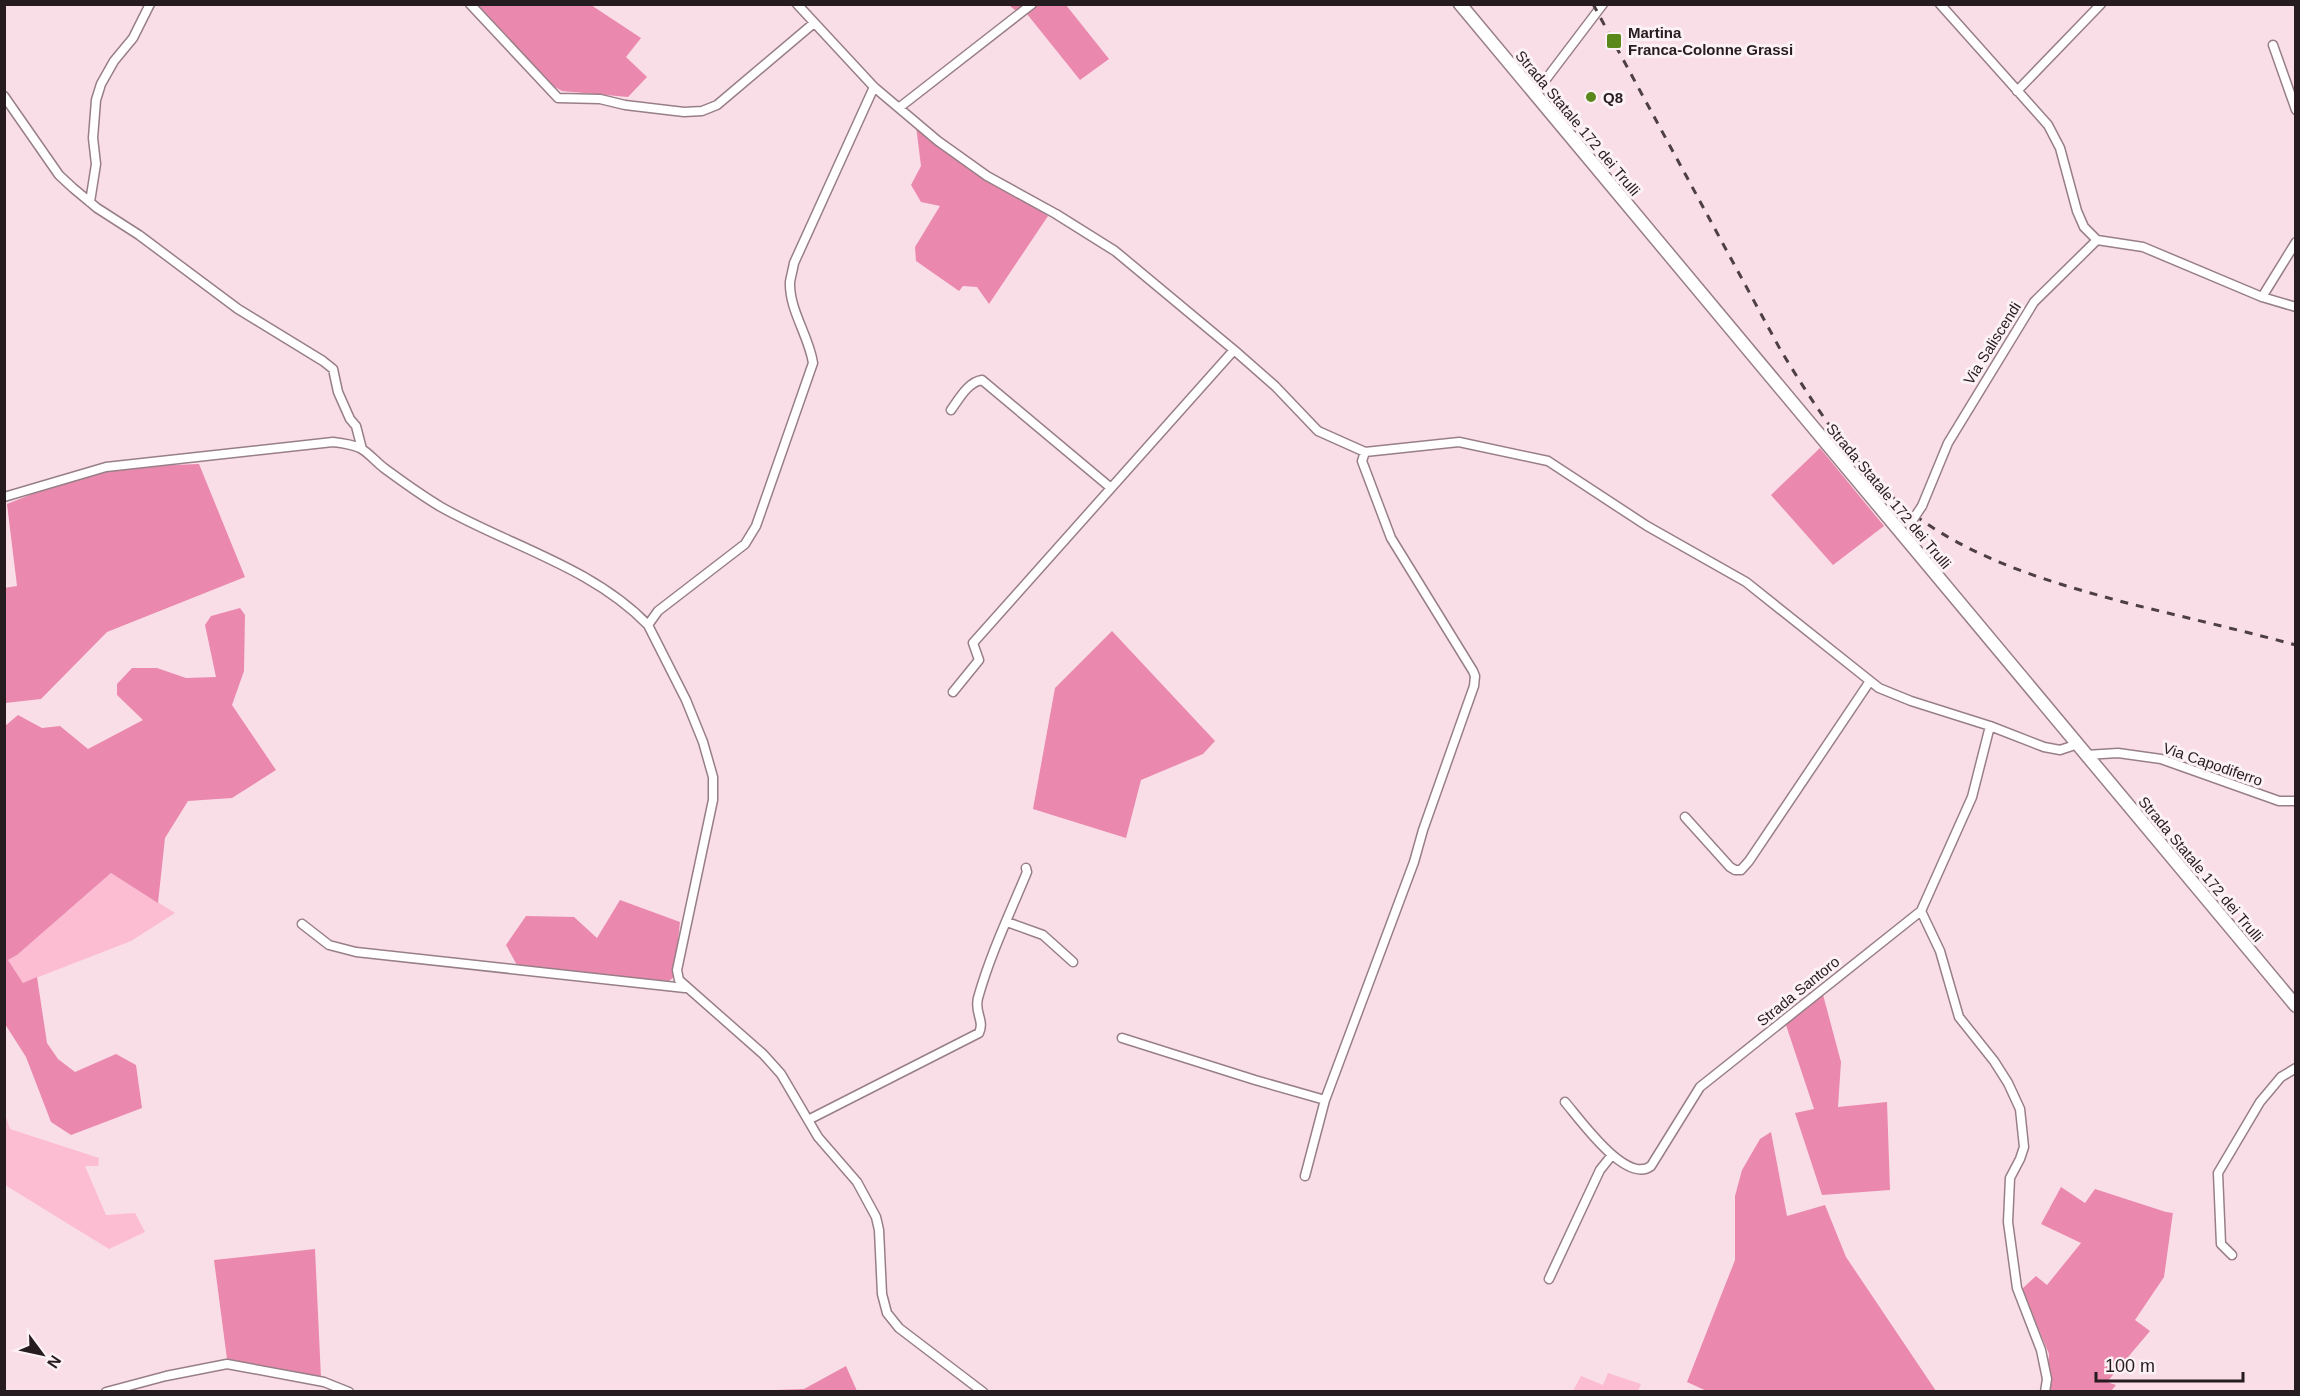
<svg xmlns="http://www.w3.org/2000/svg" width="2300" height="1396" font-family="Arial,sans-serif">
<style>
.green{fill:#fcbcd2}
.forest{fill:#ea88ad}
.lines{fill:none;stroke-linecap:round;stroke-linejoin:round}
.street-casing{stroke:#987f87;stroke-width:11}
.primary-casing{stroke:#987f87;stroke-width:15}
.street{stroke:#fff;stroke-width:8}
.primary{stroke:#fff;stroke-width:12}
.rail{stroke:#4d3f43;stroke-width:3;stroke-dasharray:8 8;stroke-linecap:butt}
.street-bridge-casing{stroke:#987f87;stroke-width:11;stroke-linecap:butt}
.street-bridge{stroke:#fff;stroke-width:8}
.poi-dot{fill:#5a881a;stroke:#fcf1f4;stroke-width:2}
.labels{text-anchor:middle;dominant-baseline:central;stroke-width:6;stroke-linejoin:round;paint-order:stroke}
.poi-label{font-size:15px;font-weight:bold;fill:#261c1f;stroke:#fcf1f4;text-anchor:start}
.street-label{font-size:15px;fill:#261c1f;stroke:#fcf1f4}
</style>
<rect width="100%" height="100%" fill="#fadee7"/>
<path class="green" d="M 111,873 L 175,913 L 131,941 L 23,983 L 8,960 L 17,955 Z
M 5,1114 L 10,1129 L 99,1158 L 98,1166 L 85,1166 L 106,1215 L 135,1213 L 145,1232 L 109,1249 L 5,1185 Z
M 1608,1373 L 1641,1384 L 1638,1391 L 1573,1391 L 1581,1376 L 1603,1385 Z"/>
<path class="forest" d="M 478,5 L 591,5 L 641,38 L 626,57 L 647,77 L 628,97 L 562,91 L 548,83 Z
M 1009,5 L 1066,5 L 1109,59 L 1080,80 L 1027,14 L 1016,11 Z
M 916,126 L 1048,216 L 989,304 L 977,287 L 963,286 L 959,291 L 916,261 L 915,247 L 940,206 L 921,202 L 911,185 L 921,166 Z
M 1820,448 L 1884,526 L 1833,565 L 1771,495 Z
M 199,464 L 245,577 L 107,632 L 41,699 L 5,703 L 4,588 L 17,586 L 7,504 L 98,468 Z
M 240,608 L 245,615 L 244,671 L 232,705 L 276,770 L 232,798 L 188,801 L 165,838 L 158,903 L 111,873 L 17,955 L 8,960 L 23,983 L 37,977 L 47,1043 L 58,1059 L 75,1072 L 116,1054 L 136,1065 L 142,1108 L 71,1135 L 51,1122 L 26,1057 L 5,1024 L 5,726 L 18,715 L 42,728 L 60,726 L 88,749 L 143,720 L 117,695 L 117,684 L 132,668 L 157,668 L 186,678 L 216,677 L 205,625 L 211,616 Z
M 1112,631 L 1215,741 L 1203,754 L 1141,780 L 1126,838 L 1033,809 L 1055,688 Z
M 620,900 L 680,922 L 674,977 L 669,981 L 518,967 L 506,945 L 526,916 L 574,917 L 597,938 Z
M 1822,991 L 1841,1062 L 1838,1107 L 1887,1102 L 1890,1190 L 1822,1195 L 1795,1113 L 1814,1109 L 1785,1022 Z
M 1771,1132 L 1787,1216 L 1825,1205 L 1846,1257 L 1936,1391 L 1709,1392 L 1687,1382 L 1735,1260 L 1735,1196 L 1742,1170 L 1760,1139 Z
M 2061,1187 L 2085,1203 L 2095,1189 L 2166,1212 L 2173,1213 L 2174,1205 L 2164,1277 L 2135,1320 L 2150,1331 L 2107,1382 L 2116,1385 L 2111,1391 L 2046,1391 L 2049,1354 L 2022,1289 L 2036,1276 L 2047,1285 L 2081,1243 L 2041,1224 Z
M 315,1249 L 321,1378 L 227,1359 L 214,1260 Z
M 846,1366 L 857,1391 L 745,1391 L 804,1389 Z"/>
<g class="lines">
<g class="street-casing">
<path id="street" d="M 470,4 L 558,98 L 600,99 L 625,105 L 684,112 L 702,111 L 717,105 L 814,23
M 797,4 L 874,87 L 938,141 L 987,176 L 1056,214 L 1115,251 L 1234,350 L 1275,386 L 1318,431 L 1365,452 L 1459,442 L 1548,461 L 1647,526 L 1746,582 L 1879,688 L 1911,701 L 1990,726 L 2044,747 L 2060,750 L 2078,744
M 1940,4 L 2048,125 L 2060,148 L 2077,211 L 2084,227 L 2097,240
M 2273,45 L 2296,110
M 2017,91 L 2101,4
M 1534,95 L 1603,4
M 4,96 L 59,175 L 73,188 L 97,208 L 139,235 L 238,309 L 323,361 L 333,369 L 338,392 L 350,419 L 356,426 L 362,449
M 900,107 L 1032,4
M 90,202 L 96,164 L 93,138 L 96,100 L 101,84 L 114,61 L 133,38 L 150,4
M 2097,240 L 2143,247 L 2262,297 L 2296,307
M 2262,297 L 2296,242
M 951,410 C 959,399 968,382 982,380 L 1111,488
M 1862,483 L 1880,491 L 1908,521 L 1912,521
M 4,497 L 106,467 L 333,442 C 342,443 351,444 360,448 C 368,452 376,462 384,468 C 403,482 421,495 441,507 C 510,546 592,567 648,625 L 686,700 L 703,742 L 713,777 L 713,800 L 677,970 L 679,980 L 763,1054 L 781,1074 L 818,1137 L 857,1182 L 876,1217 L 879,1230 L 882,1294 L 887,1313 L 899,1328 L 983,1392
M 1922,506 L 1948,443 L 2034,302 L 2097,240
M 648,625 L 658,611 L 745,544 L 756,526 L 813,363 C 809,336 789,310 790,282 C 791,276 793,269 794,263 L 874,87
M 953,692 L 979,660 L 973,643 L 1234,350
M 2086,755 L 2118,753 L 2161,759 L 2279,801 L 2296,801
M 1685,817 L 1730,867 L 1735,870 L 1741,870 L 1749,861 L 1870,681
M 1921,911 L 1940,951 L 1959,1017 L 1994,1061 L 2008,1083 L 2020,1109 L 2024,1147 L 2020,1159 L 2010,1178 L 2008,1222 L 2017,1288 L 2041,1350 L 2047,1379 L 2045,1392
M 1007,922 L 1043,935 L 1073,962
M 302,924 L 329,945 L 356,952 L 685,988
M 1122,1038 L 1255,1080 L 1325,1100
M 1565,1102 C 1579,1118 1626,1185 1651,1166 L 1700,1087 L 1921,911 L 1972,797 L 1990,726
M 808,1120 L 979,1033 C 985,1020 974,1013 978,998 C 990,955 1010,913 1027,872 L 1026,868
M 1305,1176 L 1325,1100 L 1414,862 L 1423,830 L 1474,686 L 1475,676 L 1473,671 L 1391,538 L 1362,461 L 1365,452
M 2232,1255 L 2221,1244 L 2218,1173 L 2260,1102 L 2281,1077 L 2296,1068
M 1549,1279 L 1600,1170 L 1612,1155
M 106,1392 L 166,1376 L 227,1364 L 324,1382 L 349,1392"/>
</g>
<g class="primary-casing">
<path id="primary" d="M 1460,4 L 2296,1006"/>
</g>
<use href="#street" class="street"/>
<use href="#primary" class="primary"/>
<path class="rail" d="M 1593,4 L 1780,349 C 1811,400 1842,449 1886,491 C 1952,554 2041,580 2127,603 C 2183,617 2240,630 2296,645"/>
<g class="street-bridge-casing">
<path id="street-bridge" d="M 1912,521 L 1922,506"/>
</g>
<use href="#street-bridge" class="street-bridge"/>
</g>
<g class="poi-dot">
<rect x="1606" y="33" width="16" height="16" rx="3"/>
<circle cx="1591" cy="97" r="6"/>
</g>
<g class="labels">
<g class="poi-label">
<text x="1628" y="32">Martina<tspan x="1628" dy="17">Franca-Colonne Grassi</tspan></text>
<text x="1603" y="97">Q8</text>
</g>
<g class="street-label">
<text transform="translate(1578 123) rotate(50)">Strada Statale 172 dei Trulli</text>
<text transform="translate(1992 343) rotate(-58)">Via Saliscendi</text>
<text transform="translate(1889 496) rotate(50)">Strada Statale 172 dei Trulli</text>
<text transform="translate(2213 764) rotate(19)">Via Capodiferro</text>
<text transform="translate(2201 869) rotate(50)">Strada Statale 172 dei Trulli</text>
<text transform="translate(1798 991) rotate(-39)">Strada Santoro</text>
</g>
</g>
<rect width="2300" height="1396" fill="none" stroke="#261c1f" stroke-width="12"/>
<g transform="translate(42 1354) rotate(123)" stroke="#fcf1f4" stroke-width="4.5" paint-order="stroke">
<path d="M0-4.5L10 22L0 15L-10 22Z" fill="#261c1f"/>
<text y="-9" font-size="16" font-weight="bold" text-anchor="middle" fill="#261c1f">N</text>
</g>
<path d="M2096 1372v9h147v-9" fill="none" stroke="#261c1f" stroke-width="3"/>
<text x="2105" y="1372" font-size="18" fill="#261c1f" stroke="#fcf1f4" stroke-width="4.5" paint-order="stroke">100 m</text>
</svg>
